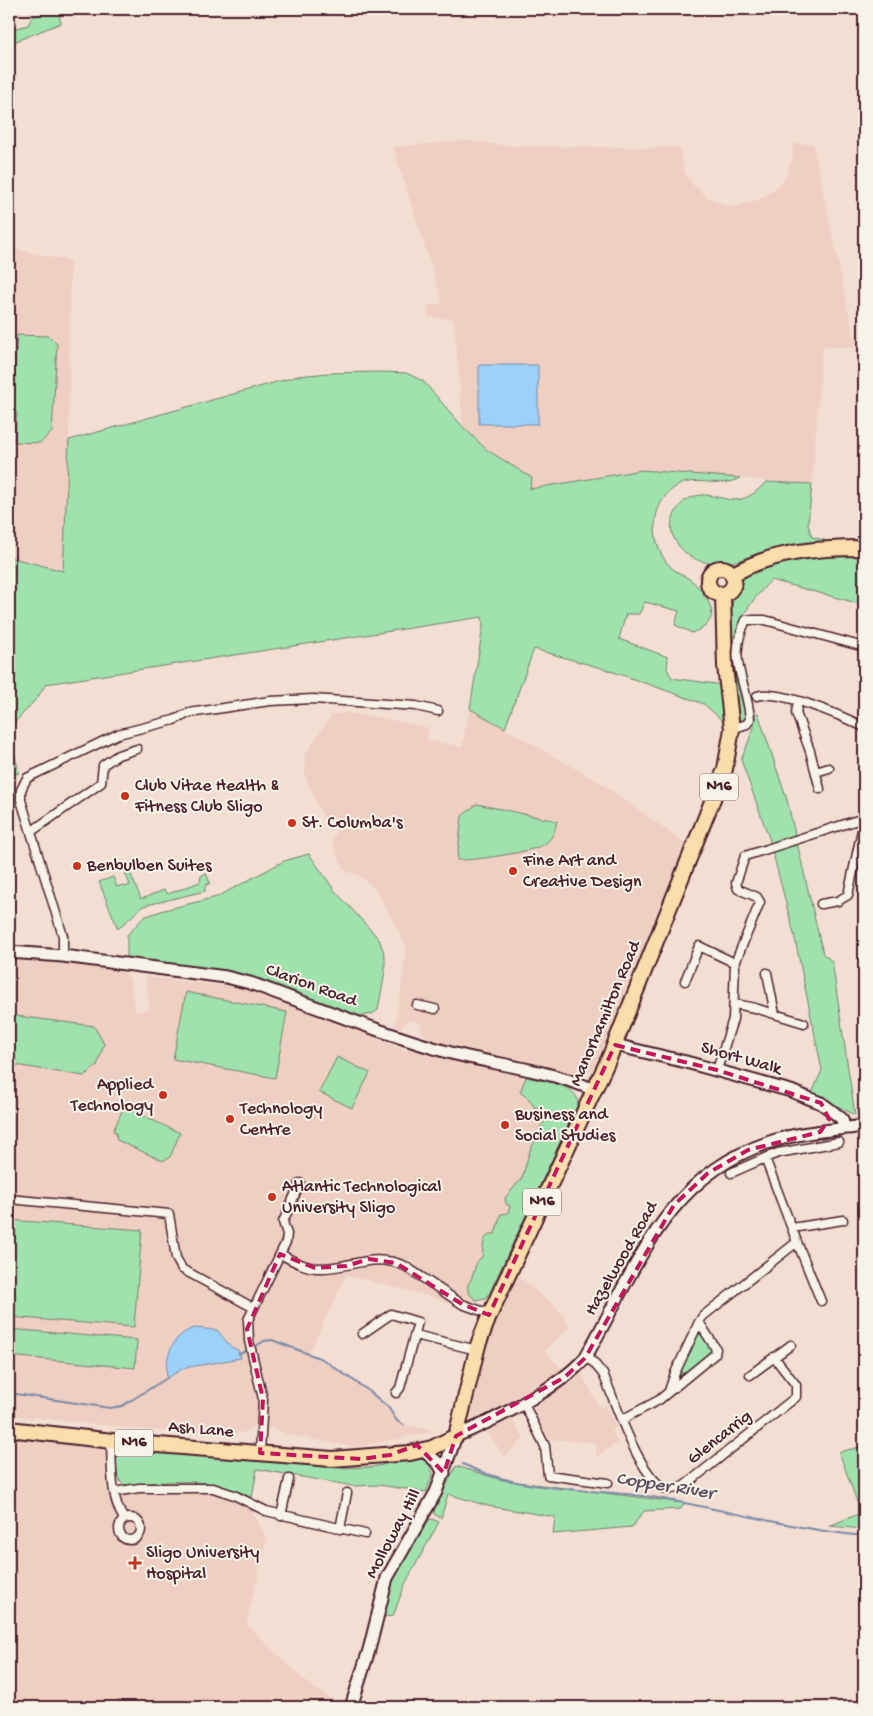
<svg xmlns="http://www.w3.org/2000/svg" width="873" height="1716" font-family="'Gochi Hand',sans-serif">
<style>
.built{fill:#eecfc2}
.green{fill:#9fe2ad;stroke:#74806c}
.water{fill:#9cd1fa;stroke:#7b8aa7}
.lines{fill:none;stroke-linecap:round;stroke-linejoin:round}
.stream{stroke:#7b8aa7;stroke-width:2}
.street-casing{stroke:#4a1f2b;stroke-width:11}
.secondary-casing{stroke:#4a1f2b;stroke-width:15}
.highway-casing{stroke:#4a1f2b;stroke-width:18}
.street{stroke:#f7f3e8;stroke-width:8}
.secondary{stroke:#f7f3e8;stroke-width:11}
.highway{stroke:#fbddab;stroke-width:14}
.marked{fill:none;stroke:#c2185b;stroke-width:4;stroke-dasharray:10 6;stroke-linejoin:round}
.poi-dot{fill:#c8321e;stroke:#f7f3e8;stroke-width:2}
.labels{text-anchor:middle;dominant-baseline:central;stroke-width:4;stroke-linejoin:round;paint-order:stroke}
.shield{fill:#f7f3e8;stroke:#7e5f64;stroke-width:1}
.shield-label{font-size:16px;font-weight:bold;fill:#4a1f2b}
.poi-label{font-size:18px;fill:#4a1f2b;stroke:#f7f3e8;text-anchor:start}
.street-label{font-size:18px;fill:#4a1f2b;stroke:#f7f3e8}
.water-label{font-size:19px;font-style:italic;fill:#5e4c5f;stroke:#f7f3e8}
</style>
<rect width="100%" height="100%" fill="#f2ded2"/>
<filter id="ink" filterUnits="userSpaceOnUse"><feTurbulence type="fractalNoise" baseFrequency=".02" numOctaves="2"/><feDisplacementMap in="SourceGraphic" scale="10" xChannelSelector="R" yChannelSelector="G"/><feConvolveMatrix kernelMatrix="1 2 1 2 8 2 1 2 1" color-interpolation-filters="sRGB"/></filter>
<g filter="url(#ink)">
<path class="built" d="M 466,141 L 512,146 L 680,148 L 684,171 L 693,185 L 707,197 L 724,205 L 735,207 L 760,199 L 774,190 L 786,177 L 793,156 L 793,144 L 813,144 L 856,347 L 822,347 L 812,484 L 642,470 L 530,489 L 532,478 L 487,450 L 463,427 L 454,319 L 428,317 L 427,306 L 443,303 L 393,147 Z
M 9,248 L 70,261 L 69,440 L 63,571 L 9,557 Z
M 470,709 L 599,782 L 689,846 L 601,1061 L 584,1077 L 429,1040 L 422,1032 L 420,1023 L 408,1020 L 401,1027 L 395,1026 L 401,991 L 406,945 L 377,891 L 360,876 L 344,870 L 332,842 L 337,827 L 323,818 L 305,776 L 305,755 L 332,715 L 345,713 L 378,717 L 429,728 L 426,740 L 462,747 Z
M 9,956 L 109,967 L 126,974 L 130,979 L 135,1012 L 150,1009 L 146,977 L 245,988 L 340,1021 L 374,1035 L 380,1040 L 406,1051 L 411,1049 L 507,1072 L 576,1095 L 578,1104 L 575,1111 L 486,1298 L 472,1302 L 462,1297 L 457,1307 L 429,1296 L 346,1275 L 309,1353 L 369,1391 L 388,1407 L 397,1421 L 404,1425 L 437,1431 L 356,1447 L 290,1435 L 273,1428 L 257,1426 L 242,1433 L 159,1431 L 9,1415 Z
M 518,1276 L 556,1307 L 570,1326 L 544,1351 L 564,1371 L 504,1405 L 472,1419 L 469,1417 L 484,1350 L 500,1311 Z
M 581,1373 L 600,1408 L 605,1405 L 616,1427 L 612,1432 L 618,1442 L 596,1457 L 597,1443 L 549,1439 L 533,1412 L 534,1406 Z
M 511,1418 L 524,1438 L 504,1457 L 486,1429 L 500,1421 L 502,1424 Z
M 9,1437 L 105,1446 L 112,1497 L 126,1494 L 186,1491 L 211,1492 L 234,1498 L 250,1508 L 267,1539 L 246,1624 L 307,1683 L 344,1707 L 9,1707 Z"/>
<path class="green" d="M 58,11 L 61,23 L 9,44 L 9,30 L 28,25 L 32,17 Z
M 17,335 L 49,336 L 57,344 L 52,432 L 40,443 L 14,442 L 17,413 L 12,413 Z
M 382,372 L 406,373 L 423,381 L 463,427 L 487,450 L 532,478 L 530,489 L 642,470 L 740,478 C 719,490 694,473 674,488 C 650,505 650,541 667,563 C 673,571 684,575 692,581 C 702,590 719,610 708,623 C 705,628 698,630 692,633 L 675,625 L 679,611 L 645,602 L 639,614 L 626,614 L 619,639 L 668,657 L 667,669 L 672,678 L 723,685 L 726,724 L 704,704 L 608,670 L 534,649 L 505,728 L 470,709 L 483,626 L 482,617 L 46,684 L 37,698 L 9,729 L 19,773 L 9,776 L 9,557 L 63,571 L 69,440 L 298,376 L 328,373 Z
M 766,482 L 812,484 L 808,524 L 812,537 L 839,544 C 823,545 805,543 790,547 C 755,553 707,581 679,546 C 673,538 670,531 672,521 C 675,512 680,502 690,498 C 718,485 733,519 766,482 Z
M 864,554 L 864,605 L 771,580 C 740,613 727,636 737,682 C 739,695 745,706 745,720 L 741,722 L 736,719 C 733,692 724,606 738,586 C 760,553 829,555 864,554 Z
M 758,713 L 787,800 L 823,954 L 832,961 L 855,1115 L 812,1093 L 822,1070 L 794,934 L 769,838 L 741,760 L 754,728 L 755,714 Z
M 477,804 L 557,821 C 555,830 553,838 545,844 C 533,852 472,861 457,860 L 462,816 Z
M 309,854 L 335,891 L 379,939 L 385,956 L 385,972 L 378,1010 L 372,1014 L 361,1016 L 261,979 L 229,971 L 127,958 L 127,935 L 144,917 L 164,910 L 217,897 L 284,861 Z
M 129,870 L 141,899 L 164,890 L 168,894 L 200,882 L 201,876 L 206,873 L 210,883 L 205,886 L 205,891 L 143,906 L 118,929 L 99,882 L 113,877 L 117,887 L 123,885 L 125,887 L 130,885 L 125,872 Z
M 186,992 L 287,1012 L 275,1078 L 173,1059 Z
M 9,1015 L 94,1026 L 104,1044 L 97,1066 L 84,1076 L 9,1064 Z
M 337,1057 L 370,1073 L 352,1108 L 319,1092 Z
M 526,1077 C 542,1081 578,1083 578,1104 L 490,1292 L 486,1298 L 475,1300 L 468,1292 L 468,1284 C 475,1277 473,1262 482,1257 L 484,1240 L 489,1234 L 495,1234 L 501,1214 L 508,1213 L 510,1206 L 506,1204 L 505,1198 L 522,1178 L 530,1150 L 539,1135 L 540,1127 L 547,1120 L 542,1109 L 534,1107 L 530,1100 L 520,1092 Z
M 127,1108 L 180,1133 L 170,1157 L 163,1161 L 117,1140 L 116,1132 L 113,1131 L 123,1109 Z
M 9,1220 L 142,1230 L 134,1327 L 9,1317 Z
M 9,1329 L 137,1340 L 135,1368 L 9,1356 Z
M 700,1334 L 711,1346 L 712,1350 L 684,1375 L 680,1375 L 680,1371 L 696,1335 Z
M 864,1446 L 864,1529 L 829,1526 L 861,1513 L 839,1452 Z
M 122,1449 L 338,1468 L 373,1467 L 413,1458 L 424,1460 L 430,1466 L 433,1474 L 426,1492 L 379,1485 L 353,1486 L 257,1469 L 252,1498 C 211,1475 169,1482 124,1485 C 114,1478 117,1464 116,1453 Z
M 456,1466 L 502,1480 L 684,1503 L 681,1509 L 644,1511 L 632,1527 L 553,1534 L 555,1517 L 488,1506 L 448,1494 L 441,1518 L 434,1514 L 434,1510 Z
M 432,1519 L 439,1522 L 405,1584 L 393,1616 L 382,1617 L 391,1580 L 429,1520 Z"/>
<path class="water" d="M 479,365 L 538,365 L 538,424 L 479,424 Z
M 195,1328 L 217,1330 L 231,1347 L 238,1350 L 241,1358 L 184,1368 L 167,1378 C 164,1357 173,1333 195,1328 Z"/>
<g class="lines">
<path class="stream" d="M 253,1348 L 264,1341 L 272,1340 L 322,1359 L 369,1391 L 388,1407 L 397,1421 L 404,1425
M 239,1354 L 249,1350
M 9,1393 L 110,1408 L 122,1406 L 167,1378
M 463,1464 C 521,1493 589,1488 652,1497 C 723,1509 793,1529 864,1536"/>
<g class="street-casing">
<path id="street" d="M 757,696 C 779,689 842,716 864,727
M 798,701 L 796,713 L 810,751 L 820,789
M 732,729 L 747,724 L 750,719 C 747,679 726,662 746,620 L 765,620 L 864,647
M 816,772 L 829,768
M 32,831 L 101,783 L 103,765 L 118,755 L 137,749
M 821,904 L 838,901 L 848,895 L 864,821
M 63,956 L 63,936 L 21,800 L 21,790 L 27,778 L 118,734 L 174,720 L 189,713 L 270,701 L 313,699 L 416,706 L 438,711
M 767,973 L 775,1014
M 685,981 L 699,946 L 735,963
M 735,1004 L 755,1008 L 804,1023
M 417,1005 L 435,1009
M 717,1070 L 733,1019 L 735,963 L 760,902 L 757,897 L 738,889 L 736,883 L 745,856 L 864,818
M 765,1158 L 778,1153 L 839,1142
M 9,1199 L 169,1214 L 176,1258 L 182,1269 L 254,1308
M 792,1228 L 843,1220
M 797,1242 L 821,1301
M 280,1254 C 292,1260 303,1267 316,1268 C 350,1270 371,1251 405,1266 L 462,1304 L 490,1314
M 362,1334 L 391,1314 L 418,1322 L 400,1388 L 396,1393
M 415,1335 L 477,1350
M 585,1358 L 593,1362 L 603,1374 C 616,1402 639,1480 668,1490 L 684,1486 L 796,1397 L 796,1385 L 774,1357
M 750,1375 L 791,1345
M 669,1391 L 675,1373 L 699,1322
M 523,1402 L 545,1446 L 548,1475 L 608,1483
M 623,1419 L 659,1400 L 715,1354 L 716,1349 L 699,1322 L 703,1316 L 797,1242 L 765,1158 L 731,1173
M 111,1440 C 112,1466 110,1498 124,1519
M 260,1453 L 263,1399 L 249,1341 L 248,1320 L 286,1242 L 287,1234 L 283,1222 L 300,1183
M 114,1492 L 139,1488 L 213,1488 L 234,1495 L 266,1511 L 365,1534
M 281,1516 L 289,1479
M119 1529a11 11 0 1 1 22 0a11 11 0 1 1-22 0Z
M 340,1529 L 347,1493"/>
</g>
<g class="secondary-casing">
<path id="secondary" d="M 9,952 L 63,956 L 226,977 L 250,983 C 317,1007 383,1034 451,1053 C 498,1065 549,1070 594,1090
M 615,1045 L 686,1062 L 791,1091 L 821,1103 L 832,1111 L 842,1119 L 844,1128
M 423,1450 L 438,1463 L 444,1473
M 351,1707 L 369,1650 L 387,1578 L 436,1492 L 456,1436 C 493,1421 559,1388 585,1358 C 635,1272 664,1178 767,1143 C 797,1132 833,1130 864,1126"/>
</g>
<g class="highway-casing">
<path id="highway" d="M708 581a13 13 0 1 1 26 0a13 13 0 1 1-26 0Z
M 732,575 C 771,551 820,548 864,548
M 9,1429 L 121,1442 L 332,1459 L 410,1453 L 432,1448 L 456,1436 L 478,1345 L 490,1314 L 610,1056 L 725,769 L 732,729 L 725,666 L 723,594"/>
</g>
<use href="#street" class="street"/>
<use href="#secondary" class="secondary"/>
<use href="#highway" class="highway"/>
</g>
</g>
<path class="marked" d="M 615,1045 L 717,1070 L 821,1103 L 829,1119 L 820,1132 L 748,1150 L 708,1173 L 674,1205 L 585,1358 L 565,1377 L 456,1436 L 444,1473 L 417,1445 L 390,1455 L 361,1459 L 260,1453 L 263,1399 L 247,1329 L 280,1254 L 315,1268 L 346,1266 L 369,1259 L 396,1263 L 462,1304 L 489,1315 Z"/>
<g class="poi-dot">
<circle cx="125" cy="796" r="5"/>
<circle cx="292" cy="823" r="5"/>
<circle cx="77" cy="866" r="5"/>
<circle cx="513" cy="871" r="5"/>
<circle cx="163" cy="1095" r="5"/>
<circle cx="230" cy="1119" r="5"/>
<circle cx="505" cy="1125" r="5"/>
<circle cx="272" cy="1197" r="5"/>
<path d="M132.5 1555.5h5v5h5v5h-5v5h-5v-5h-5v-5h5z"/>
</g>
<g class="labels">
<g class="shield">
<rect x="700" y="773.5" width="38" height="27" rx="4"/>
<rect x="523" y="1188.5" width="38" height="27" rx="4"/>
<rect x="115" y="1429.5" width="38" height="27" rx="4"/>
</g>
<g class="shield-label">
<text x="719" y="787">N16</text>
<text x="542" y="1202">N16</text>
<text x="134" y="1443">N16</text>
</g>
<g class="poi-label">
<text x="135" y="786">Club Vitae Health &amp;<tspan x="135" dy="21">Fitness Club Sligo</tspan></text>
<text x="302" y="823">St. Columba's</text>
<text x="523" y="861">Fine Art and<tspan x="523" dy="21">Creative Design</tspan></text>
<text x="87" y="866">Benbulben Suites</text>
<text x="153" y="1085" text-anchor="end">Applied<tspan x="153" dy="21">Technology</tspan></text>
<text x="240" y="1109">Technology<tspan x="240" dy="21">Centre</tspan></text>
<text x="515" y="1115">Business and<tspan x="515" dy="21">Social Studies</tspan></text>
<text x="282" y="1187">Atlantic Technological<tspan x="282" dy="21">University Sligo</tspan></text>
<text x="146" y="1553">Sligo University<tspan x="146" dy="21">Hospital</tspan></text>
</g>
<g class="street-label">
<text transform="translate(311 986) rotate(20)">Clarion Road</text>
<text transform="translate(606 1014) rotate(-67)">Manorhamilton Road</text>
<text transform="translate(741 1059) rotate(16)">Short Walk</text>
<text transform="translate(622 1259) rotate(-60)">Hazelwood Road</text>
<text transform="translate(201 1430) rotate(5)">Ash Lane</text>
<text transform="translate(720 1438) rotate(-38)">Glencarrig</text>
<text transform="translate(394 1534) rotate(-62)">Molloway Hill</text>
</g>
<g class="water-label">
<text transform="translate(665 1487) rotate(9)">Copper River</text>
</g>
</g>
<rect width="873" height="1716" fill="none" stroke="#f7f3e8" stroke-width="30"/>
<rect x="15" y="15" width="843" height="1686" fill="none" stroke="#4a1f2b" stroke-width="2" filter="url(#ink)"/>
</svg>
